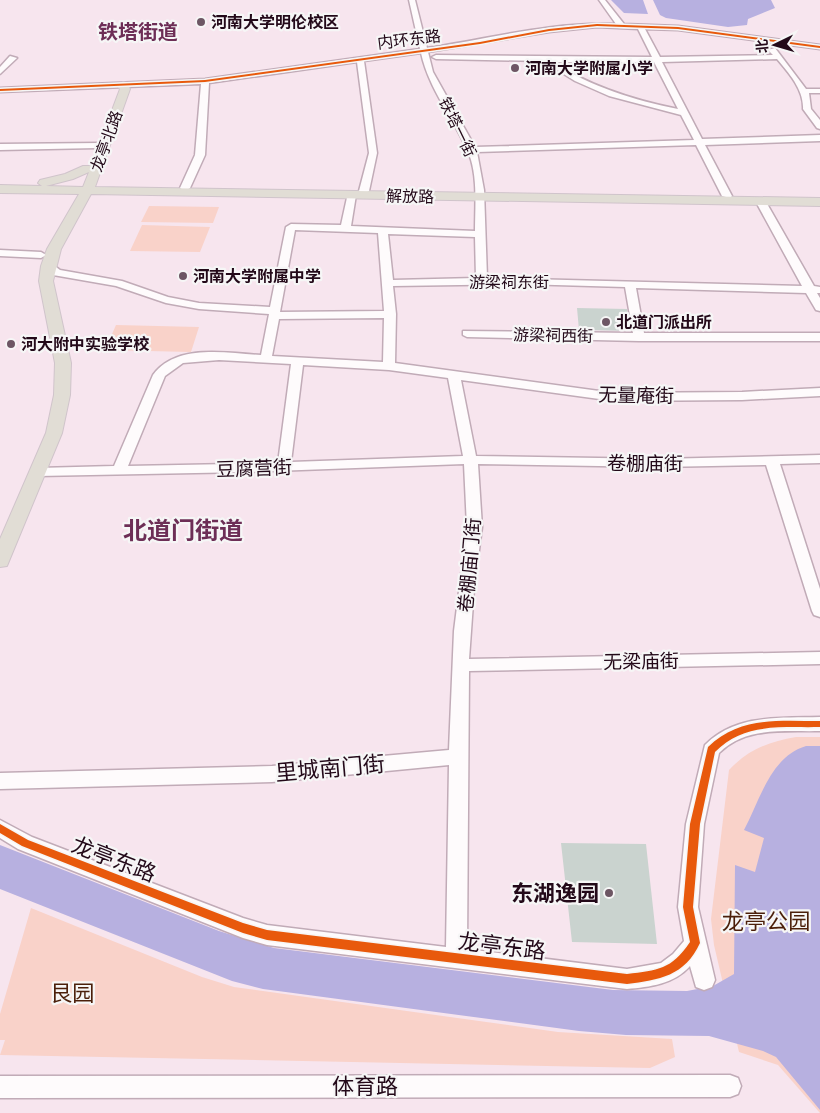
<svg xmlns="http://www.w3.org/2000/svg" width="820" height="1113" font-family="'PT Sans Narrow','Noto Sans SC',sans-serif">
<style>
.green{fill:#f9d2c9}
.water{fill:#b7b0e0}
.building{fill:#cad3cf}
.lines{fill:none;stroke-linecap:round;stroke-linejoin:round}
.minor-casing{stroke:#c1abb7;stroke-width:3}
.major-casing{stroke:#d0c4cb;stroke-width:2}
.minor{fill:#fefbfc;fill-rule:evenodd}
.major{fill:#e1ddd5;fill-rule:evenodd}
.cycleway-casing{stroke:#f6f6f6;stroke-width:3}
.cycleway{fill:#e8590c;fill-rule:evenodd}
.poi-dot{fill:#6d5664;stroke:#f6f6f6;stroke-width:2}
.labels{text-anchor:middle;dominant-baseline:central;stroke-width:4.5;stroke-linejoin:round;paint-order:stroke}
.far-poi-label{font-size:16px;font-weight:bold;fill:#230919;stroke:#f6f6f6;text-anchor:start}
.far-street-label{font-size:16px;fill:#230919;stroke:#f6f6f6}
.street-label{font-size:19px;fill:#230919;stroke:#f6f6f6}
.far-district-label{font-size:20px;font-weight:bold;fill:#6d2e56;stroke:#f6f6f6}
.near-street-label{font-size:22px;fill:#230919;stroke:#f6f6f6}
.near-poi-label{font-size:22px;font-weight:bold;fill:#230919;stroke:#f6f6f6;text-anchor:end}
.near-park-label{font-size:22px;fill:#4b1f0a;stroke:#f6f6f6}
.district-label{font-size:24px;font-weight:bold;fill:#6d2e56;stroke:#f6f6f6}
</style>
<rect width="100%" height="100%" fill="#f7e5ee"/>
<path class="green" d="M 149,206 L 219,207 L 213,223 L 141,222 Z
M 142,225 L 210,227 L 200,252 L 130,251 Z
M 116,325 L 199,327 L 191,352 L 105,350 Z
M 796,737 L 820,737 L 820,1113 L 778,1065 L 739,1052 L 714,945 L 711,919 L 729,770 C 749,749 768,742 796,737 Z
M 31,908 L 202,977 L 234,987 L 558,1032 L 672,1039 L 675,1057 L 650,1068 L 0,1055 L 5,1040 L 0,1040 L 0,1014 Z"/>
<path class="water" d="M 611,0 L 643,0 L 648,14 L 624,13 Z
M 653,0 L 771,0 L 775,8 L 748,19 L 747,25 L 728,27 L 666,18 L 660,15 Z
M 806,746 L 820,746 L 820,1110 L 776,1057 L 763,1051 L 709,1036 L 626,1035 L 579,1031 L 263,989 L 232,981 L 0,889 L 0,845 L 219,931 L 274,948 L 613,990 L 687,991 L 713,986 L 734,974 L 735,865 L 755,872 L 764,838 L 744,830 C 760,800 770,757 806,746 Z"/>
<path class="building" d="M 577,308 L 627,309 L 631,331 L 579,330 Z
M 561,843 L 646,844 L 657,944 L 572,942 Z"/>
<g class="lines">
<g class="minor-casing">
<path id="minor" d="M 409,0 L 415,0 L 427,48 C 489,39 553,21 616,24 L 599,0 L 605,0 L 624,24 L 678,26 L 820,45 L 820,49 L 678,30 L 645,29 L 660,57 L 773,55 L 768,50 L 775,48 L 806,89 L 820,89 L 820,93 L 809,93 L 811,109 L 820,120 L 820,129 L 817,128 L 803,109 C 804,90 789,73 777,59 L 662,62 L 702,139 L 820,135 L 820,141 L 705,145 L 732,196 L 730,198 L 722,196 L 696,145 L 477,152 L 484,190 L 487,278 L 802,286 L 756,202 L 761,199 L 766,202 L 814,286 L 820,287 L 820,293 L 817,293 L 820,298 L 820,311 L 816,310 L 806,293 L 636,288 L 644,333 L 820,333 L 820,341 L 639,341 L 467,337 L 463,335 L 463,331 L 633,333 L 625,287 L 521,284 L 393,286 L 396,314 L 395,363 L 614,393 L 742,392 L 820,388 L 820,396 L 742,400 L 614,401 L 461,380 L 476,456 L 659,459 L 820,455 L 820,463 L 780,464 L 820,589 L 820,617 L 814,615 L 812,611 L 766,465 L 659,467 L 478,464 L 482,527 L 474,589 L 469,659 L 820,652 L 820,664 L 469,671 L 467,949 L 627,969 L 661,963 L 673,954 L 684,941 L 678,907 L 686,824 L 705,745 C 736,714 779,718 820,717 L 820,731 C 785,732 746,726 719,753 L 704,824 L 698,907 L 715,980 L 712,987 L 704,990 L 696,987 L 690,966 C 674,984 650,987 627,989 L 267,945 L 243,938 L 18,849 L 0,838 L 0,820 L 32,837 L 243,918 L 267,925 L 446,947 L 449,765 L 272,782 L 0,789 L 0,773 L 272,766 L 449,750 L 454,631 L 467,527 L 464,464 L 248,472 L 38,476 L 31,472 L 38,468 L 114,466 L 153,375 C 176,343 227,353 261,355 L 269,314 L 199,309 L 166,303 L 116,286 L 53,275 L 44,268 L 44,264 L 52,264 L 60,270 L 122,281 L 168,297 L 199,303 L 270,307 L 286,227 L 291,224 L 341,225 L 348,193 L 356,195 L 351,226 L 475,231 C 475,207 478,177 469,154 C 455,120 429,90 421,53 L 364,61 L 377,153 L 369,191 L 364,194 L 359,191 L 369,153 L 357,62 L 209,83 L 205,155 L 190,188 L 185,191 L 180,188 L 195,155 L 201,84 L 0,92 L 0,88 L 205,79 L 420,49 ZM 597,27 L 638,29 L 652,57 L 436,55 L 432,57 L 436,59 L 543,61 L 575,81 L 609,96 L 681,115 L 694,140 L 475,147 L 433,72 L 428,52 L 549,32 ZM 553,62 L 654,62 L 678,109 C 634,100 591,87 553,62 ZM 295,230 L 378,233 L 384,311 L 280,312 ZM 388,234 L 475,237 L 476,278 L 393,280 ZM 384,318 L 383,362 L 272,356 L 279,319 ZM 219,360 L 291,364 L 278,463 L 128,466 L 165,376 L 183,363 ZM 303,365 L 389,370 L 448,378 L 463,456 L 291,462 Z
M 10,56 L 17,58 L 0,74 L 0,67 Z
M 100,143 L 101,145 L 97,148 L 0,150 L 0,144 Z
M 0,250 L 41,252 L 46,255 L 41,258 L 0,256 Z
M 730,1075 L 738,1078 L 741,1086 L 738,1094 L 730,1097 L 0,1098 L 0,1076 Z"/>
</g>
<g class="major-casing">
<path id="major" d="M 123,82 L 127,83 L 130,89 L 95,187 L 820,198 L 820,206 L 91,194 L 61,249 L 53,281 L 71,363 L 70,395 L 62,433 L 9,561 L 7,566 L 0,567 L 0,539 L 46,433 L 54,395 L 55,363 L 39,281 L 41,266 L 47,249 L 79,194 L 0,193 L 0,185 L 42,186 L 38,183 L 40,180 L 65,174 L 83,166 L 91,166 L 120,89 L 118,85 ZM 89,172 L 83,187 L 46,186 L 73,179 Z"/>
</g>
<use href="#minor" class="minor"/>
<use href="#major" class="major"/>
<g class="cycleway-casing">
<path id="cycleway" d="M 597,24 L 678,27 L 820,46 L 820,48 L 678,29 L 597,26 L 549,31 L 480,44 L 205,82 L 0,91 L 0,89 L 205,80 L 480,42 L 549,29 Z
M 820,721 L 820,727 C 782,728 744,722 715,752 L 700,824 L 693,907 L 700,943 C 685,976 659,980 627,984 L 267,940 L 243,933 L 22,846 L 0,833 L 0,824 L 28,840 L 243,923 L 267,930 L 627,974 C 658,970 671,970 690,942 L 683,907 L 690,824 L 708,747 C 740,716 779,721 820,721 Z"/>
</g>
<use href="#cycleway" class="cycleway"/>
</g>
<g class="poi-dot">
<circle cx="201" cy="22" r="5"/>
<circle cx="515" cy="68" r="5"/>
<circle cx="183" cy="276" r="5"/>
<circle cx="606" cy="322" r="5"/>
<circle cx="11" cy="344" r="5"/>
<circle cx="609" cy="893" r="5"/>
</g>
<g class="labels">
<g class="far-poi-label">
<text x="211" y="22">河南大学明伦校区</text>
<text x="525" y="68">河南大学附属小学</text>
<text x="193" y="276">河南大学附属中学</text>
<text x="616" y="322">北道门派出所</text>
<text x="21" y="344">河大附中实验学校</text>
</g>
<g class="far-street-label">
<text transform="translate(409 39) rotate(-7)">内环东路</text>
<text transform="translate(458 127) rotate(64)">铁塔一街</text>
<text transform="translate(106 141) rotate(-70)">龙亭北路</text>
<text transform="translate(410 196) rotate(1)">解放路</text>
<text x="509" y="282">游梁祠东街</text>
<text transform="translate(553 335) rotate(1)">游梁祠西街</text>
</g>
<g class="street-label">
<text transform="translate(636 395) rotate(1)">无量庵街</text>
<text x="645" y="463">卷棚庙街</text>
<text transform="translate(254 468) rotate(-2)">豆腐营街</text>
<text transform="translate(469 565) rotate(-85)">卷棚庙门街</text>
<text transform="translate(641 661) rotate(-1)">无梁庙街</text>
</g>
<g class="far-district-label">
<text x="138" y="32">铁塔街道</text>
</g>
<g class="near-street-label">
<text transform="translate(330 768) rotate(-5)">里城南门街</text>
<text transform="translate(114 859) rotate(21)">龙亭东路</text>
<text transform="translate(502 946) rotate(7)">龙亭东路</text>
<text x="365" y="1086">体育路</text>
</g>
<g class="near-poi-label">
<text x="599" y="893">东湖逸园</text>
</g>
<g class="near-park-label">
<text x="766" y="921">龙亭公园</text>
<text x="72" y="993">艮园</text>
</g>
<g class="district-label">
<text x="183" y="530">北道门街道</text>
</g>
</g>
<g transform="translate(775 45) rotate(265)" stroke="#f6f6f6" stroke-width="4" paint-order="stroke">
<path d="M0-4L9 19L0 12L-9 19Z" fill="#230919"/>
<text y="-8" font-size="14" font-weight="bold" text-anchor="middle" fill="#230919">北</text>
</g>
</svg>
